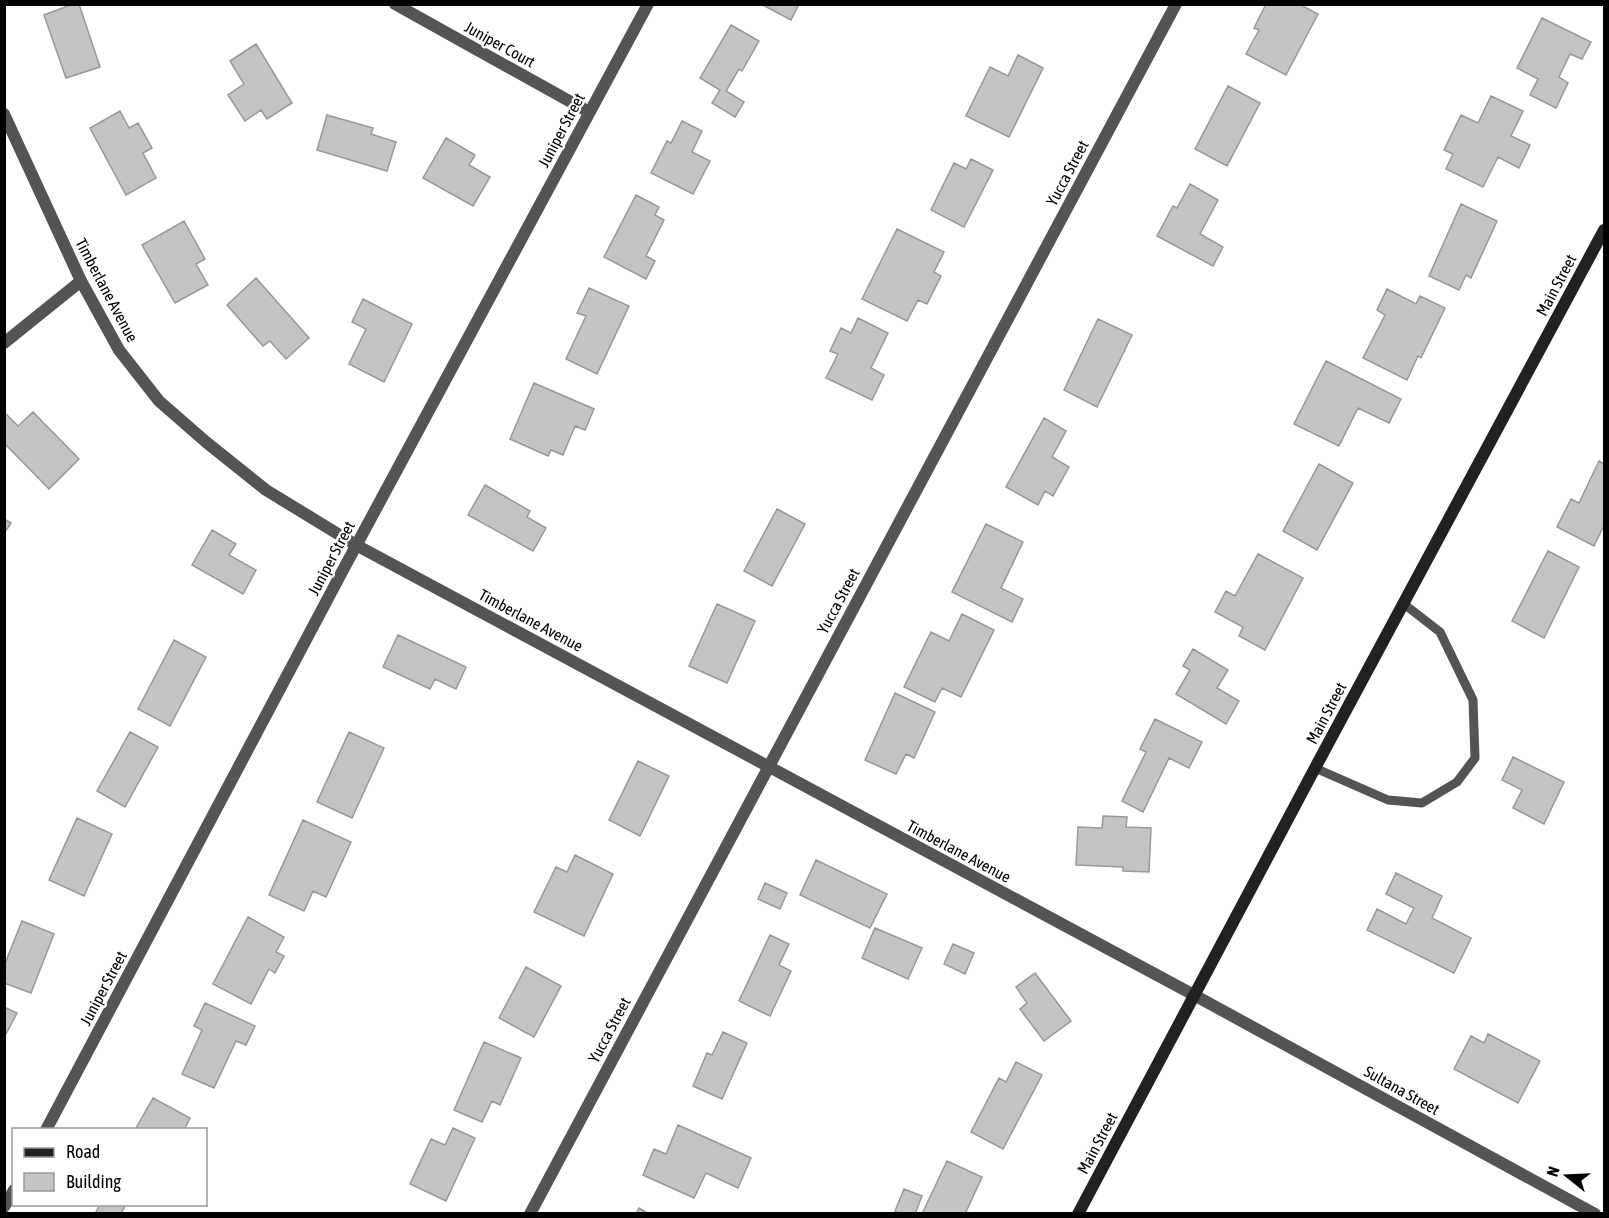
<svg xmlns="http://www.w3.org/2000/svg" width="1609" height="1218" font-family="'Asap Condensed',sans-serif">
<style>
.building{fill:#c4c4c4;stroke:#989898;stroke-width:1.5}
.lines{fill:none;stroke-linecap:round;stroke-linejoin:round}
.service{stroke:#545454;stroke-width:9}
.minor{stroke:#545454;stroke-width:12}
.tertiary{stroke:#545454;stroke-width:12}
.secondary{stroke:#212121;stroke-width:12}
.labels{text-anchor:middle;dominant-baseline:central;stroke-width:4.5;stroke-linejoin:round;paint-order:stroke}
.street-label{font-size:16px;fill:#000;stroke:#fff}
</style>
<rect width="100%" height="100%" fill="#fff"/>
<path class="building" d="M 73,4 L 79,4 L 100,67 L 66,78 L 44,15 Z
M 761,4 L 799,4 L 791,20 Z
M 1266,4 L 1299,4 L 1318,14 L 1286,75 L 1246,54 L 1259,30 L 1254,28 Z
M 1542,18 L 1591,42 L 1582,59 L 1570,54 L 1559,77 L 1568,83 L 1556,108 L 1530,95 L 1538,79 L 1517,68 Z
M 731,25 L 759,41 L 742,71 L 739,69 L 726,91 L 744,102 L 735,117 L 712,103 L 720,90 L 700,78 Z
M 256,44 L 292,103 L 267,119 L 261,110 L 245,121 L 228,95 L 244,84 L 230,61 Z
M 1018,55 L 1043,68 L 1009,137 L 966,116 L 990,67 L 1008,76 Z
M 1228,86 L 1260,103 L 1227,166 L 1195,149 Z
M 1491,96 L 1523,111 L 1511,136 L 1530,145 L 1519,168 L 1498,157 L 1483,187 L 1446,169 L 1453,154 L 1444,150 L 1461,115 L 1478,123 Z
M 120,111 L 129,128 L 138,123 L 152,148 L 143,153 L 156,178 L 126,195 L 90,128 Z
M 327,115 L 373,128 L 371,134 L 396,142 L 387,171 L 317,150 Z
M 682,121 L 702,131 L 692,152 L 710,161 L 693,194 L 651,173 L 667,141 L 671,143 Z
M 446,138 L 475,155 L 469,165 L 490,177 L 473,206 L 423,178 Z
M 971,159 L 993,170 L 964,227 L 931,210 L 954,163 L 966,169 Z
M 1190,184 L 1218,200 L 1200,234 L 1223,247 L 1213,266 L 1157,236 L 1173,206 L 1177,208 Z
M 636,195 L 659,207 L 655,215 L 664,220 L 646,256 L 655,261 L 646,279 L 604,257 Z
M 1461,204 L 1497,221 L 1471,278 L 1466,275 L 1459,290 L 1429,276 Z
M 184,221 L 205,259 L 196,264 L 208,285 L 175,303 L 142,245 Z
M 897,229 L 944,252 L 934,272 L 941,276 L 927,304 L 918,300 L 907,321 L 862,299 Z
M 256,278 L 309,338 L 286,359 L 270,341 L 263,346 L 227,305 Z
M 589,288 L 629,306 L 597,374 L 566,359 L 586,316 L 577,313 Z
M 1387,289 L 1416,304 L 1420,296 L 1445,308 L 1421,358 L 1418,356 L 1407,380 L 1363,358 L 1385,315 L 1377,310 Z
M 363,299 L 412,324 L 384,382 L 349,364 L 366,329 L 352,322 Z
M 858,318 L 888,333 L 871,368 L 884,375 L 872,400 L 826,378 L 838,354 L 830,351 L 841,328 L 851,333 Z
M 1098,319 L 1132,335 L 1097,407 L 1064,390 Z
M 1326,361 L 1401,399 L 1389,423 L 1358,408 L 1339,446 L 1294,424 Z
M 534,383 L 594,409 L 585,430 L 575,426 L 563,455 L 551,450 L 548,456 L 510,439 Z
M 4,412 L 18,426 L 33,412 L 79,459 L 49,489 L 4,443 Z
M 1044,418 L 1066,431 L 1052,457 L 1069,467 L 1053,496 L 1045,491 L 1038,505 L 1006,487 Z
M 1599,461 L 1604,464 L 1604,525 L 1594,546 L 1557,527 L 1571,499 L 1579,503 Z
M 1319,464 L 1353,483 L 1317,550 L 1283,531 Z
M 485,485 L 530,511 L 527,517 L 546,528 L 533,551 L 468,515 Z
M 777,509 L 805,524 L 772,586 L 744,571 Z
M 4,519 L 11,523 L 4,534 Z
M 986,524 L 1023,542 L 1001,588 L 1023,599 L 1012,622 L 952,592 Z
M 212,530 L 236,544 L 229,555 L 256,570 L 243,594 L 192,565 Z
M 1548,551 L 1579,567 L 1544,638 L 1512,621 Z
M 1258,554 L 1303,578 L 1265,650 L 1239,636 L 1243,627 L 1215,612 L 1226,591 L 1235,596 Z
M 717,604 L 755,621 L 727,683 L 689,666 Z
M 962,614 L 994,630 L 961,697 L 942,688 L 935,702 L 904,687 L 931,632 L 949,641 Z
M 398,635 L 466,667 L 456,689 L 435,679 L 430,689 L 383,667 Z
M 174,640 L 206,657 L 170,726 L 138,709 Z
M 1193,649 L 1228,670 L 1217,688 L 1239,701 L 1226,724 L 1176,694 L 1190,670 L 1183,666 Z
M 895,693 L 935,712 L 914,758 L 906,754 L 896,774 L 865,760 Z
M 1155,719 L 1202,742 L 1189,768 L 1169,758 L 1143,812 L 1122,801 L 1146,752 L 1140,749 Z
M 130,732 L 158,747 L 125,807 L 97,791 Z
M 349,732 L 384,748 L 352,818 L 317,802 Z
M 1513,757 L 1564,782 L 1544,824 L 1513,808 L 1522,790 L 1502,780 Z
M 638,761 L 669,776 L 640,836 L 609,820 Z
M 1103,816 L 1127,817 L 1126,827 L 1151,828 L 1149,872 L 1123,871 L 1123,867 L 1076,865 L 1078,827 L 1102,828 Z
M 77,818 L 112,834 L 84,896 L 49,880 Z
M 303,820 L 351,842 L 326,897 L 313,891 L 304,911 L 269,895 Z
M 575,855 L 613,874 L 584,936 L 534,912 L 556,867 L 567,872 Z
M 816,860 L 887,894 L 870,928 L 800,895 Z
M 1396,873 L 1442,896 L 1432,918 L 1471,938 L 1454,973 L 1367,930 L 1377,909 L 1406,924 L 1414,908 L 1386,894 Z
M 765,883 L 787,893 L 780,909 L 758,899 Z
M 248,917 L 284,937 L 276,952 L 284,956 L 275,973 L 269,969 L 251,1004 L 213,984 Z
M 22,921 L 54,934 L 31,993 L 4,983 L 4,966 Z
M 875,928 L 922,948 L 908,979 L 862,958 Z
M 770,935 L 789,944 L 779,965 L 791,971 L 770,1016 L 739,1001 Z
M 953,944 L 974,953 L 965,974 L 944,964 Z
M 526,967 L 561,986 L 534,1037 L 499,1018 Z
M 1035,973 L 1071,1021 L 1044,1041 L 1020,1009 L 1027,1003 L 1016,987 Z
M 205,1003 L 255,1026 L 246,1045 L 236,1041 L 214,1088 L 182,1074 L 202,1030 L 194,1026 Z
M 4,1007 L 17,1013 L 4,1038 Z
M 723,1032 L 747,1043 L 722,1099 L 693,1086 L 707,1053 L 712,1055 Z
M 1488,1034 L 1540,1061 L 1518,1103 L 1454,1069 L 1471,1036 L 1484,1043 Z
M 484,1042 L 521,1058 L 500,1105 L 492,1101 L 482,1122 L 454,1110 Z
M 1016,1062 L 1042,1075 L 1003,1149 L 971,1132 L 999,1078 L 1006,1082 Z
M 153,1098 L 190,1118 L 184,1130 L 135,1130 Z
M 678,1125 L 751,1158 L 738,1188 L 706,1173 L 694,1198 L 643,1175 L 654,1149 L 666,1154 Z
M 453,1128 L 475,1138 L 446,1201 L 410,1184 L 431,1139 L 445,1145 Z
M 947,1161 L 982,1177 L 965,1214 L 922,1214 Z
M 904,1189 L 922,1196 L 915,1214 L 902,1214 L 895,1211 Z
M 100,1204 L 126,1204 L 121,1214 L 95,1214 Z
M 639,1208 L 649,1214 L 636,1214 Z"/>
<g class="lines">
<path class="service" d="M 1315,768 L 1388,800 L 1422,803 L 1457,782 L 1475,758 L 1473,700 L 1440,632 L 1404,604"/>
<path class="minor" d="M 395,4 L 589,112
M 4,343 L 81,281
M 46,1130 L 343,570 L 648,4
M 4,1207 L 14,1190
M 530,1214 L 1176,4"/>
<path class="tertiary" d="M 4,114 L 81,281 L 119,350 L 159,401 L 206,442 L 266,490 L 356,545 L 1194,995 L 1595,1214"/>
<path class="secondary" d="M 1078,1214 L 1315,768 L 1604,230"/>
</g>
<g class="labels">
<g class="street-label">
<text transform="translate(500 44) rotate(29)">Juniper Court</text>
<text transform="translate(561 130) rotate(-62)">Juniper Street</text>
<text transform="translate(1067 173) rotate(-62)">Yucca Street</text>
<text transform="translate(1556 285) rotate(-62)">Main Street</text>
<text transform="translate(107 290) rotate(62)">Timberlane Avenue</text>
<text transform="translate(331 558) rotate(-62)">Juniper Street</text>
<text transform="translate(838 601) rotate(-62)">Yucca Street</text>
<text transform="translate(531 620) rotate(28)">Timberlane Avenue</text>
<text transform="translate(1326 713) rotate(-62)">Main Street</text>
<text transform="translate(959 851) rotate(28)">Timberlane Avenue</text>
<text transform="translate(103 988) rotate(-62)">Juniper Street</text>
<text transform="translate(609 1030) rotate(-62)">Yucca Street</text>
<text transform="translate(1402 1090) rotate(29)">Sultana Street</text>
<text transform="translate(1097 1143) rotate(-62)">Main Street</text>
</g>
</g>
<rect width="1609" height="1218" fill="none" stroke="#000000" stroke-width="12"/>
<rect x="12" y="1128" width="195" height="78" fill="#ffffff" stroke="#999999" stroke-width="1.5"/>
<rect x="24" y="1148" width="30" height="9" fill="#212121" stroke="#999999" stroke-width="1.5"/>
<text x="66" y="1158" font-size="18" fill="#000000">Road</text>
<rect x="24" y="1173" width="30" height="18" fill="#c4c4c4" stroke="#999999" stroke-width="1.5"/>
<text x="66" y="1188" font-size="18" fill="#000000">Building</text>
<g transform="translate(1567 1176) rotate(288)" stroke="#ffffff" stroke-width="4.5" paint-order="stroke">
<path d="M0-4.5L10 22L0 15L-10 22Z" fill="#000000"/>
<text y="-9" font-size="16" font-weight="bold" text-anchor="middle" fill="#000000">N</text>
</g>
</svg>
